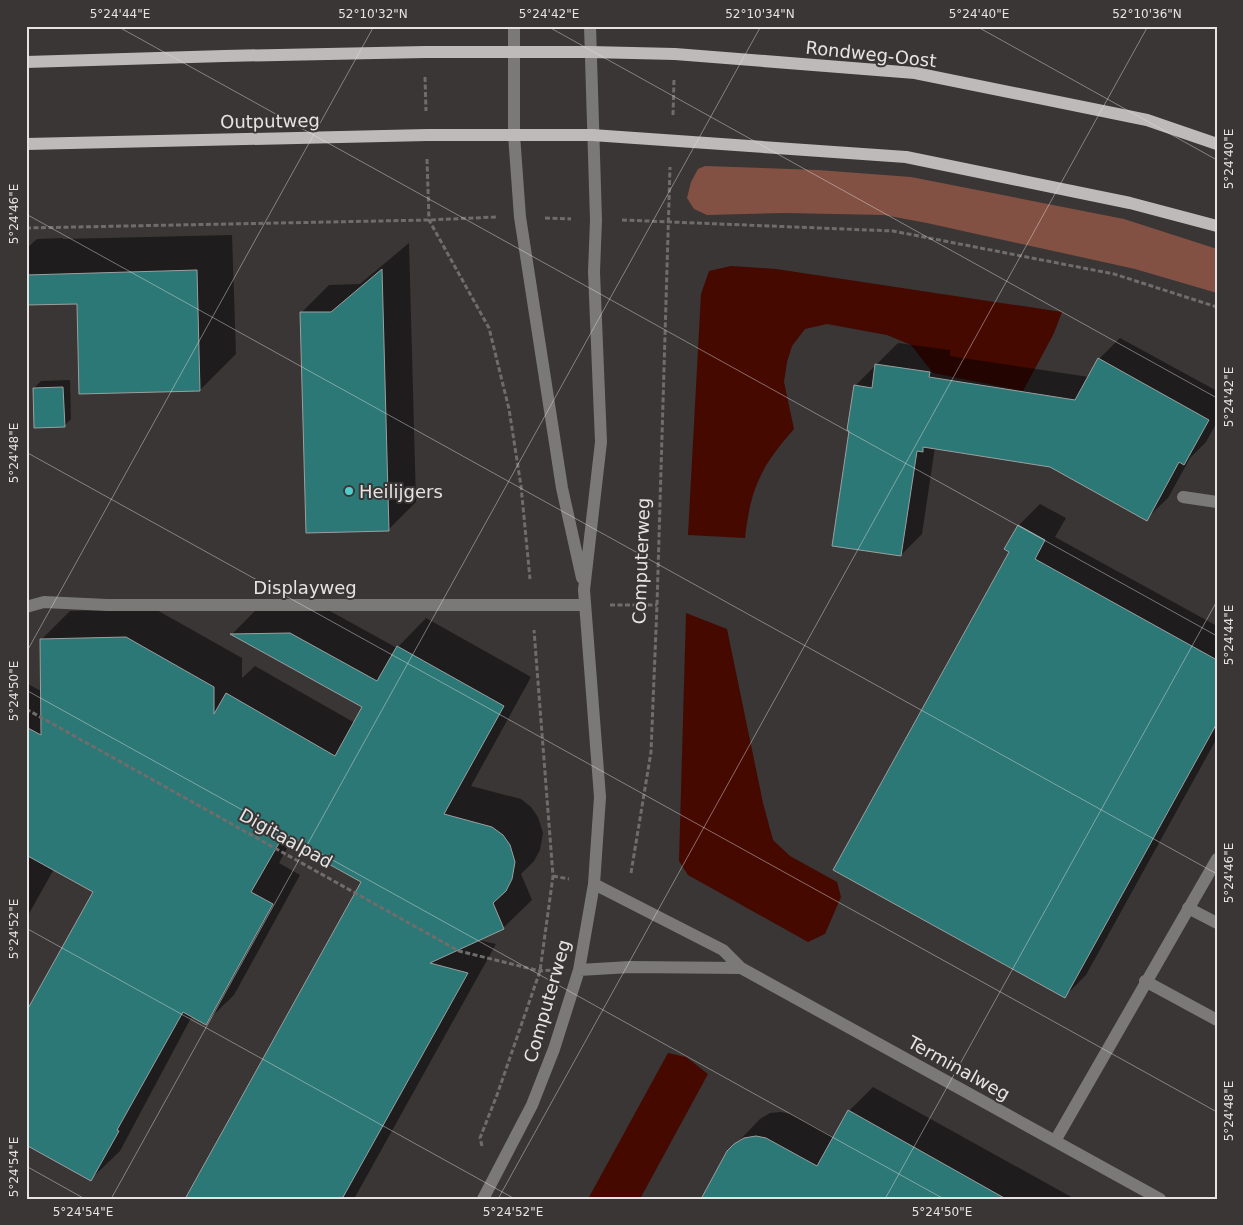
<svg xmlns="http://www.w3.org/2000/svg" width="1243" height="1225" font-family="'DejaVu Sans',sans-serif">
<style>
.green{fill:#835143}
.water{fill:#450900}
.shadow{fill:#0007}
.building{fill:#2b7876;stroke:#9b9f9f}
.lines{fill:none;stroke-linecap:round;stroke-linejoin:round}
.path{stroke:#6f6c6c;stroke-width:3;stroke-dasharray:5 2.5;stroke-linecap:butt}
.minor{stroke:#7a7978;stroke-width:12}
.major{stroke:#bebab9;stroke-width:12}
.ticks{fill:none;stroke:#e5e3e3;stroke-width:1;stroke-opacity:0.45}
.poi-dot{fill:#53cdcb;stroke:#393635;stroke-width:2}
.labels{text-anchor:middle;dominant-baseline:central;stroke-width:4;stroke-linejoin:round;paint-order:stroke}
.street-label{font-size:18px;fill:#e5e3e3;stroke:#393635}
.poi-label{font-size:18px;fill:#e5e3e3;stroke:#393635;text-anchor:start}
.neatline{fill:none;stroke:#e5e3e3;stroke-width:2}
.ticks-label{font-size:12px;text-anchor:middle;fill:#e5e3e3}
</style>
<rect width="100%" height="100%" fill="#393635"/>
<path class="green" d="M 705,166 L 818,170 L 911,177 L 1124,219 L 1217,249 L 1217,293 L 1135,269 L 927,223 L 884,215 L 786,213 L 707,215 L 694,209 L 687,198 L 691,182 L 698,169 Z"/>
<path class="water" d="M 731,266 L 776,269 L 1062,312 L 1054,333 L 1023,391 L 933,373 L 911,345 L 887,335 L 827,324 L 805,329 L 792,346 L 787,362 L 784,382 L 794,429 C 760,468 751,487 745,538 L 688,535 L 701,294 L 709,271 Z
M 686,613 L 727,629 L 763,803 L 773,840 L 790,856 L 837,882 L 841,897 L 825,934 L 808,942 L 688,875 L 679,861 Z
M 668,1053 L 686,1057 L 708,1074 L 640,1199 L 588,1199 Z"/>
<path class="shadow" d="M 232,235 L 236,354 L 200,390 L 78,303 L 26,303 L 26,249 L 37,239 L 63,238 L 63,239 Z
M 409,243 L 416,502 L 388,530 L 301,313 L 329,285 L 360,284 Z
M 1120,338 L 1217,391 L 1217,422 L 1206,442 L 1190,458 L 1168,498 L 1146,519 L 1050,465 L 935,447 L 922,534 L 901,555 L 851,430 L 855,386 L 898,343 L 950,350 L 950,356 L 1089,377 L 1099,359 Z
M 70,380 L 71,419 L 64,426 L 34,388 L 41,381 Z
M 1040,504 L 1066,518 L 1055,537 L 1217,626 L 1217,738 L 1086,975 L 1064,997 L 1011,551 L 1019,525 Z
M 319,605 L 397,648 L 426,618 L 531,677 L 471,786 L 521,799 L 531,807 L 538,817 L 543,833 L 540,850 L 534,861 L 521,874 L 532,900 L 503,928 L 478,940 L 496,944 L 354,1199 L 187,1199 L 363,881 L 291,841 L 279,863 L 300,875 L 234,995 L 205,1023 L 192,1016 L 120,1151 L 91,1179 L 94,892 L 54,869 L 26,919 L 26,683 L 41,691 L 41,640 L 70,611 L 155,609 L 242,658 L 242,678 L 255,666 L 355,723 L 364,707 L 233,633 L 260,606 Z
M 873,1087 L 1075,1199 L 703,1199 L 735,1145 L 760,1119 L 770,1113 L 781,1112 L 791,1114 L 834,1137 L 849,1111 Z"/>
<path class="building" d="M 382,269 L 389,531 L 306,533 L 300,312 L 331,312 Z
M 197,270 L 200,391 L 79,394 L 77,304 L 26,305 L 26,275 Z
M 1098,358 L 1209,420 L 1184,465 L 1179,462 L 1147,521 L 1050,467 L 923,447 L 923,452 L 917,451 L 901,556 L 832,546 L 849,431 L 847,430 L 854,385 L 872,388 L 875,364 L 930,372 L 929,377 L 1075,400 Z
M 63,387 L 65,427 L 34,428 L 33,388 Z
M 1018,525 L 1045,540 L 1035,559 L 1217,660 L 1217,723 L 1065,998 L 833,870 L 1009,552 L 1004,549 Z
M 290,633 L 377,681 L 397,646 L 504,706 L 444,814 L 492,827 L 503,835 L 510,845 L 515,862 L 512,879 L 506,891 L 493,903 L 504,929 L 430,963 L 468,973 L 342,1199 L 185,1199 L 361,882 L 282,838 L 251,892 L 273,904 L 206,1025 L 183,1012 L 117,1130 L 119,1131 L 91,1181 L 26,1145 L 26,1012 L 93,892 L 26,855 L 26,727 L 41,735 L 40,639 L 126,637 L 214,687 L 214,714 L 226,693 L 335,756 L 362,707 L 230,634 Z
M 848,1110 L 1006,1199 L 701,1199 L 727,1151 L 734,1144 L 744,1138 L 756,1136 L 766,1138 L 817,1166 Z"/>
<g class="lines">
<path class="path" d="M 425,77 L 426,111
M 673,115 L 674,79
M 427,159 L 429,220 L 489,328 L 509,409 L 521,486 L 530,579
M 545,218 L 571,219
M 622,220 L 893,231 L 1114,274 L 1217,307
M 26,228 L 429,220 L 496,217
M 610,605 L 657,605
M 26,709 L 459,951 L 540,971 L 553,970
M 631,873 L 651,752 L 657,605 L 670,167
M 553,876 L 569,879
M 482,1146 L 480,1138 L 497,1095 L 540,971 L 553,876 L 534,630"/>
<path class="minor" d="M 514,26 L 514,135 L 520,217 L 562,488 L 582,578
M 1183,497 L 1217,502
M 26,607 L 44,602 L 107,605 L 585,605
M 594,884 L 723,950 L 741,968 L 1160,1199
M 1188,908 L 1217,923
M 579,970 L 630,967 L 741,968
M 1145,981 L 1217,1020
M 1055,1141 L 1217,859
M 483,1199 L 532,1105 L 554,1049 L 579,970 L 594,884 L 600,797 L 584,590 L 601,442 L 594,272 L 596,220 L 590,26"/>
<path class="major" d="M 26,62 L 224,56 L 425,52 L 590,52 L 675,54 L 915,73 L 1147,120 L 1217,144
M 26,144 L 427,135 L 592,135 L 906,157 L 1130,203 L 1217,226"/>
</g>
<path class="ticks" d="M 117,26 L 1217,636M 547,26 L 1217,398M 976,26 L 1217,160M 26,214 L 1217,874M 26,452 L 1217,1112M 26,653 L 374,26M 26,690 L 944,1199M 26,928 L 515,1199M 26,1166 L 85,1199M 111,1199 L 761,26M 498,1199 L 1148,26M 885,1199 L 1217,601"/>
<circle class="poi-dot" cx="349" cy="491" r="5"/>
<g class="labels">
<g class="street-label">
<text transform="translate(871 54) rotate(6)">Rondweg-Oost</text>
<text transform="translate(270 121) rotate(-1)">Outputweg</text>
<text transform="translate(641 561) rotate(-88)">Computerweg</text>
<text x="305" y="587">Displayweg</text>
<text transform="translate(286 838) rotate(29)">Digitaalpad</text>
<text transform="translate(547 1001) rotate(-74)">Computerweg</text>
<text transform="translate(959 1068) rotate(29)">Terminalweg</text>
</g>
<g class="poi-label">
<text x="359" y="491">Heilijgers</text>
</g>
</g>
<rect width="1243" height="1225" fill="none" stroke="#393635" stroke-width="55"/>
<rect x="28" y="28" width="1188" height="1170" class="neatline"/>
<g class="ticks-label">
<text x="120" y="18">5°24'44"E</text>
<text x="373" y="18">52°10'32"N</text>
<text x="549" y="18">5°24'42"E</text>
<text x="760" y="18">52°10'34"N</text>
<text x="979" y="18">5°24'40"E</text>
<text x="1147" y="18">52°10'36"N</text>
<text transform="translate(1229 159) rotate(-90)" y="4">5°24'40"E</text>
<text transform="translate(14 214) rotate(-90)" y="4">5°24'46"E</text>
<text transform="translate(1229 397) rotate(-90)" y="4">5°24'42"E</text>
<text transform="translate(14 453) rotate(-90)" y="4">5°24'48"E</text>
<text transform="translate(1229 635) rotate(-90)" y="4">5°24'44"E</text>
<text transform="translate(14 691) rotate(-90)" y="4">5°24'50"E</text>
<text transform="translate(1229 873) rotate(-90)" y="4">5°24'46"E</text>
<text transform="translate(14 929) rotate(-90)" y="4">5°24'52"E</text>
<text transform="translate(1229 1111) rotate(-90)" y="4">5°24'48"E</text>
<text transform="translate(14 1167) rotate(-90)" y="4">5°24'54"E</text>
<text x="83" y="1216">5°24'54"E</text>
<text x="513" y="1216">5°24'52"E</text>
<text x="942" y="1216">5°24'50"E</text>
</g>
</svg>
